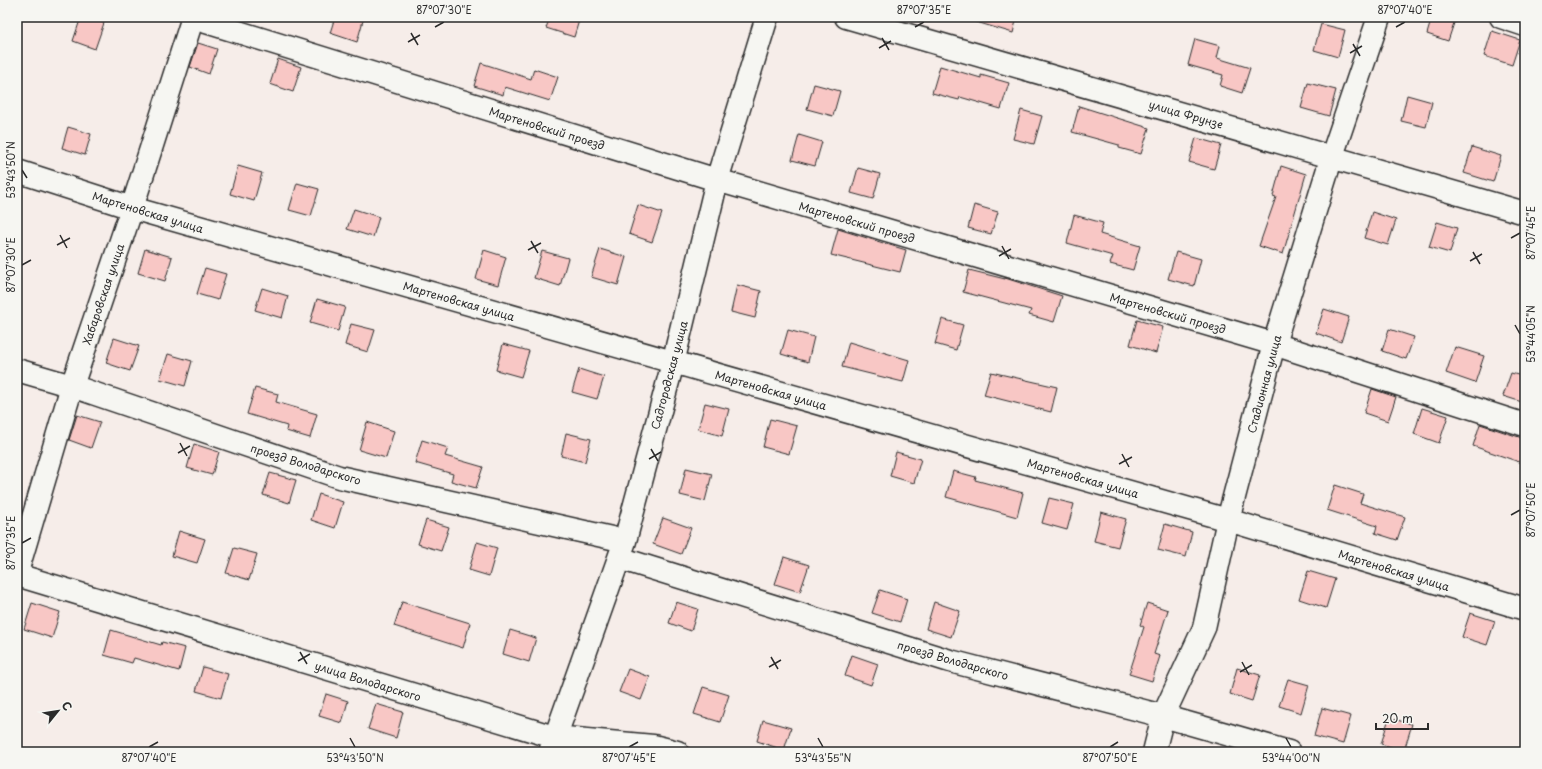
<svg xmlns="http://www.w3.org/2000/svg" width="1542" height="769" font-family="'Playpen Sans',sans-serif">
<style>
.building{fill:#f8c7c5;stroke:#2b2b2b}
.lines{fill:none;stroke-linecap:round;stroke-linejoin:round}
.minor-casing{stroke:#2b2b2b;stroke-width:25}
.minor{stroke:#f6f6f2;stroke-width:22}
.ticks{fill:none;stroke:#2b2b2b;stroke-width:1.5}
.labels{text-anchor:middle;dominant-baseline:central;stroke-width:3.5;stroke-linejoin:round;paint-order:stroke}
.street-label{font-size:11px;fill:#2b2b2b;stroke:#f6f6f2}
.neatline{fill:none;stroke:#2b2b2b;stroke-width:1.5}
.ticks-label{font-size:10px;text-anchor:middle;fill:#2b2b2b}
</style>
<rect width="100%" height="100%" fill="#f6ede9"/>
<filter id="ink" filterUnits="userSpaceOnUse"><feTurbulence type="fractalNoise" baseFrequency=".025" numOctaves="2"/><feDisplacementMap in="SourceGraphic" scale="8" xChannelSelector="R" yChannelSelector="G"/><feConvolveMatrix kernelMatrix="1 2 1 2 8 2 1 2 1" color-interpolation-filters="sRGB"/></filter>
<g filter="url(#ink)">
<path class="building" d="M 81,17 L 88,17 L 104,23 L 95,49 L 73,41 Z
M 335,17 L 364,17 L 357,42 L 330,33 Z
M 550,17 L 580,17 L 574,37 L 546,28 Z
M 973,17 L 1017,17 L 1013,33 L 973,21 Z
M 1432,17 L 1456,17 L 1448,41 L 1427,34 Z
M 1321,24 L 1345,30 L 1338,57 L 1314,50 Z
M 1492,31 L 1520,40 L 1512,65 L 1484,56 Z
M 1195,39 L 1220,46 L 1217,58 L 1250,68 L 1242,93 L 1220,86 L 1223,75 L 1188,65 Z
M 198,43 L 217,49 L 209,74 L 190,67 Z
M 278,59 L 301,67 L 293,92 L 270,84 Z
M 481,63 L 531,79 L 534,69 L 558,77 L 550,101 L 505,87 L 503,95 L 474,86 Z
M 940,66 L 981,78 L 981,75 L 1009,83 L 1001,109 L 960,97 L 959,100 L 932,93 Z
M 1308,83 L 1336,90 L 1329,116 L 1301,108 Z
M 814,84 L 840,91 L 833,116 L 807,109 Z
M 1407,95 L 1432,102 L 1426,127 L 1401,121 Z
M 1079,106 L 1149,128 L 1141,154 L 1119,148 L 1119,145 L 1072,132 Z
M 1021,110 L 1042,116 L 1034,144 L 1013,139 Z
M 68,127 L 91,134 L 85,155 L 62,148 Z
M 799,135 L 822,142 L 815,166 L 792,160 Z
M 1196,138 L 1221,145 L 1214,169 L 1189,162 Z
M 1472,147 L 1501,156 L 1493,182 L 1464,173 Z
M 238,166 L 262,173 L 254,201 L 230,194 Z
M 1281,166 L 1306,174 L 1283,254 L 1259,246 L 1276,197 L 1273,196 Z
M 858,168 L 880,174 L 873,199 L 851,193 Z
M 297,183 L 319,189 L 311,216 L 289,210 Z
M 638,205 L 662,213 L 652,242 L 629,234 Z
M 974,205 L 998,212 L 991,234 L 968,228 Z
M 354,209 L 379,217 L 373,237 L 347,229 Z
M 1372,212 L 1396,220 L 1388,245 L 1364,238 Z
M 1074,215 L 1103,223 L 1100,234 L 1140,246 L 1133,270 L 1110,264 L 1113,256 L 1067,243 Z
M 1437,222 L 1457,228 L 1450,253 L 1429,247 Z
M 838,229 L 906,250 L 900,272 L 831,255 Z
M 145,249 L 172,257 L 165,281 L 138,273 Z
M 600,249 L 626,257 L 618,285 L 591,277 Z
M 484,250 L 506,257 L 498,285 L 476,279 Z
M 542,251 L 568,258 L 560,286 L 534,278 Z
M 1176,252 L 1201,259 L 1194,286 L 1168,279 Z
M 205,268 L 226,274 L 218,300 L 197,294 Z
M 969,270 L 1005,279 L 1005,278 L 1062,296 L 1054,322 L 1029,315 L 1031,310 L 963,292 Z
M 737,285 L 761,291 L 755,318 L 731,312 Z
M 262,288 L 288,296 L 282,318 L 255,310 Z
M 317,299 L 345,307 L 338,331 L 310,323 Z
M 1324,309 L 1349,317 L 1341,342 L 1316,333 Z
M 942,319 L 963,325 L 956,350 L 935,344 Z
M 1137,320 L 1163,327 L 1156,353 L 1130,345 Z
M 351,324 L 375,330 L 368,352 L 345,345 Z
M 1389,329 L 1414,337 L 1406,359 L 1382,351 Z
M 788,330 L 814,337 L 808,362 L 781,354 Z
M 114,338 L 139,346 L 130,371 L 106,363 Z
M 849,342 L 909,360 L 903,382 L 842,367 Z
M 503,344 L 529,351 L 521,377 L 496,370 Z
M 1455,347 L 1484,356 L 1475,383 L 1446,373 Z
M 168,354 L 192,361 L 185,386 L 160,379 Z
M 579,369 L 604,377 L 597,399 L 572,392 Z
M 991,372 L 1057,387 L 1051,412 L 984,395 Z
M 1511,373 L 1525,377 L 1525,403 L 1503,396 Z
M 255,388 L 278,394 L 276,402 L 317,414 L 310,438 L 286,431 L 287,426 L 247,414 Z
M 1372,389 L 1396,397 L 1388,421 L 1364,413 Z
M 705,403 L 729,409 L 722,436 L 698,429 Z
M 1422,408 L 1448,416 L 1439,443 L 1414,434 Z
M 77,415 L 100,422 L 91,448 L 69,440 Z
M 770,419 L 797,426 L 789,454 L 763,447 Z
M 367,422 L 394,431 L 386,458 L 359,450 Z
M 1480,424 L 1525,439 L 1525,464 L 1473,446 Z
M 566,433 L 591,439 L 585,462 L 561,456 Z
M 422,440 L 448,448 L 445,456 L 483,467 L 476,488 L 451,481 L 453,474 L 415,463 Z
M 194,444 L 219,452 L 212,475 L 187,468 Z
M 896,452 L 921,459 L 914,483 L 890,476 Z
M 686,468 L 712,474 L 705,501 L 680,495 Z
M 953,471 L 976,477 L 975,480 L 1023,493 L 1017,517 L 946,497 Z
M 270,473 L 296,480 L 289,503 L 263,495 Z
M 1335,485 L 1363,494 L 1360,503 L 1405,517 L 1397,540 L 1375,533 L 1377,526 L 1327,510 Z
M 319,494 L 343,502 L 335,528 L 311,520 Z
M 1049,498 L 1074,504 L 1067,530 L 1042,523 Z
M 1101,512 L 1126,519 L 1118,547 L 1094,541 Z
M 663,518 L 691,528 L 681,554 L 653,544 Z
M 426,520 L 449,527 L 441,551 L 418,544 Z
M 1165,524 L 1192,532 L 1186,557 L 1158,550 Z
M 179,531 L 205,539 L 197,563 L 172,556 Z
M 477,542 L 497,548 L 489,576 L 469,570 Z
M 234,548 L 257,554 L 249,580 L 226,573 Z
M 784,557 L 809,565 L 800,592 L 775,584 Z
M 1308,571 L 1335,579 L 1326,608 L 1299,599 Z
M 880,590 L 907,599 L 900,622 L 872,613 Z
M 402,602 L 470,623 L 463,648 L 394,626 Z
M 676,602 L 698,609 L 691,631 L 669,623 Z
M 934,602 L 960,611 L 951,637 L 926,629 Z
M 32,603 L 60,612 L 52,638 L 24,629 Z
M 1147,603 L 1168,610 L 1154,654 L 1160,656 L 1152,681 L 1129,674 L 1144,627 L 1140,625 Z
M 1470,613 L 1495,621 L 1487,645 L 1462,637 Z
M 111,630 L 161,645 L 162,642 L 185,648 L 179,671 L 134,658 L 132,663 L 104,655 Z
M 510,630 L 536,638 L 529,662 L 503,654 Z
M 852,655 L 878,664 L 871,685 L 845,676 Z
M 203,667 L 228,674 L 221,698 L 196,691 Z
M 1237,668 L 1260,675 L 1252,701 L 1230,694 Z
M 628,669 L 650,677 L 641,700 L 619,692 Z
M 1288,679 L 1309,685 L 1301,713 L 1279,706 Z
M 703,687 L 729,695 L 720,722 L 694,714 Z
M 326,694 L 348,701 L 342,723 L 319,716 Z
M 376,704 L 403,712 L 396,738 L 368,729 Z
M 1322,708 L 1351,716 L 1343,744 L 1314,736 Z
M 1389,718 L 1412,724 L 1404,751 L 1381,744 Z
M 763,720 L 791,728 L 784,750 L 757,741 Z"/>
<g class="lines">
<g class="minor-casing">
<path id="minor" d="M 190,17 L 717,180 L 1274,344 L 1525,425
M 846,17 L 1525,213
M 1501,17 L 1525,25
M 17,171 L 132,208 L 1228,520 L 1525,609
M 17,370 L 72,386 L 339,477 L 625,541
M 619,558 L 950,661 L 1163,716 L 1289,752
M 17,572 L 72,386 L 132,208 L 193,17
M 17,575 L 554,737 L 653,746 L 677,752
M 550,752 L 625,541 L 673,363 L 717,180 L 767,17
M 1154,752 L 1163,716 L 1204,628 L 1228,520 L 1274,344 L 1332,156 L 1379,17"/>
</g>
<use href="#minor" class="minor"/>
</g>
</g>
<path class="ticks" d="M 435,27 L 444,22M 915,27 L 924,22M 1396,27 L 1405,22M 411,33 L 418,45M 882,38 L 889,50M 408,42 L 420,35M 1353,44 L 1360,56M 879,48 L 891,41M 1350,53 L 1362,46M 22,170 L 27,178M 60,235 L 67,248M 1511,238 L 1520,233M 531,241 L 538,253M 57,245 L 70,238M 1002,246 L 1009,259M 528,250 L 541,243M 1473,252 L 1480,264M 999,256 L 1011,249M 1470,261 L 1482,254M 22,265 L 31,260M 1515,325 L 1520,334M 180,443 L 187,456M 651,449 L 658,461M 178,453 L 190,446M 1122,454 L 1129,467M 649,459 L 661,452M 1119,464 L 1132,457M 1511,515 L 1520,510M 22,543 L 31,538M 300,652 L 307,664M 771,657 L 778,669M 298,661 L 310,654M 1242,662 L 1249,675M 769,667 L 781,660M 1240,672 L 1252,665M 350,738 L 355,747M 818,738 L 823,747M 1286,738 L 1291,747M 149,747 L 158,742M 629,747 L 638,742M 1110,747 L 1118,742"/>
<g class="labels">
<g class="street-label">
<text transform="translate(1186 114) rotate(16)">улица Фрунзе</text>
<text transform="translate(547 128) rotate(17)">Мартеновский проезд</text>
<text transform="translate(148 212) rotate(17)">Мартеновская улица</text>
<text transform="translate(857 222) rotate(16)">Мартеновский проезд</text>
<text transform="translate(103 294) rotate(-71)">Хабаровская улица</text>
<text transform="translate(459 301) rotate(16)">Мартеновская улица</text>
<text transform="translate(1168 313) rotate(16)">Мартеновский проезд</text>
<text transform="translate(669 375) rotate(-75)">Садгородская улица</text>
<text transform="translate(1264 384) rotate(-75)">Стадионная улица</text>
<text transform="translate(771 390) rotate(16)">Мартеновская улица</text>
<text transform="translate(306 464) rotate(17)">проезд Володарского</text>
<text transform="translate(1083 478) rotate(16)">Мартеновская улица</text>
<text transform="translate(1394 570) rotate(17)">Мартеновская улица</text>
<text transform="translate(953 660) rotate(16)">проезд Володарского</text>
<text transform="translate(368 681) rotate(17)">улица Володарского</text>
</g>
</g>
<rect width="1542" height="769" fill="none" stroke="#f6f6f2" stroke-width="44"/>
<g transform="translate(58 711) rotate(60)" stroke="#f6f6f2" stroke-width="3" paint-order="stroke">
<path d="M0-3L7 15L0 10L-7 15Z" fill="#2b2b2b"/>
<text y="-6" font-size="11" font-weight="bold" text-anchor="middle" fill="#2b2b2b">С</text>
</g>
<path d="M1376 723v6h52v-6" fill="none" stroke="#2b2b2b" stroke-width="2"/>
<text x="1382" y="723" font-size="12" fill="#2b2b2b" stroke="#f6f6f2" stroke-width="3" paint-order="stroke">20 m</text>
<rect x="22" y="22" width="1498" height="725" class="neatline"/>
<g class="ticks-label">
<text x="444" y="14">87°07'30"E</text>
<text x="924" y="14">87°07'35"E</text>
<text x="1405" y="14">87°07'40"E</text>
<text transform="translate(11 170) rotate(-90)" y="4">53°43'50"N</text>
<text transform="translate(1531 233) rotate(-90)" y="4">87°07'45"E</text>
<text transform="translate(11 265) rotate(-90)" y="4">87°07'30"E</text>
<text transform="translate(1531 334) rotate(-90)" y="4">53°44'05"N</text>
<text transform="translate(1531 510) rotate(-90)" y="4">87°07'50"E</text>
<text transform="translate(11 543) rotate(-90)" y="4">87°07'35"E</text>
<text x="149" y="762">87°07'40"E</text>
<text x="355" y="762">53°43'50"N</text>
<text x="629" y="762">87°07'45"E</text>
<text x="823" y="762">53°43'55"N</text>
<text x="1110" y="762">87°07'50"E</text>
<text x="1291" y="762">53°44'00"N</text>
</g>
</svg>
